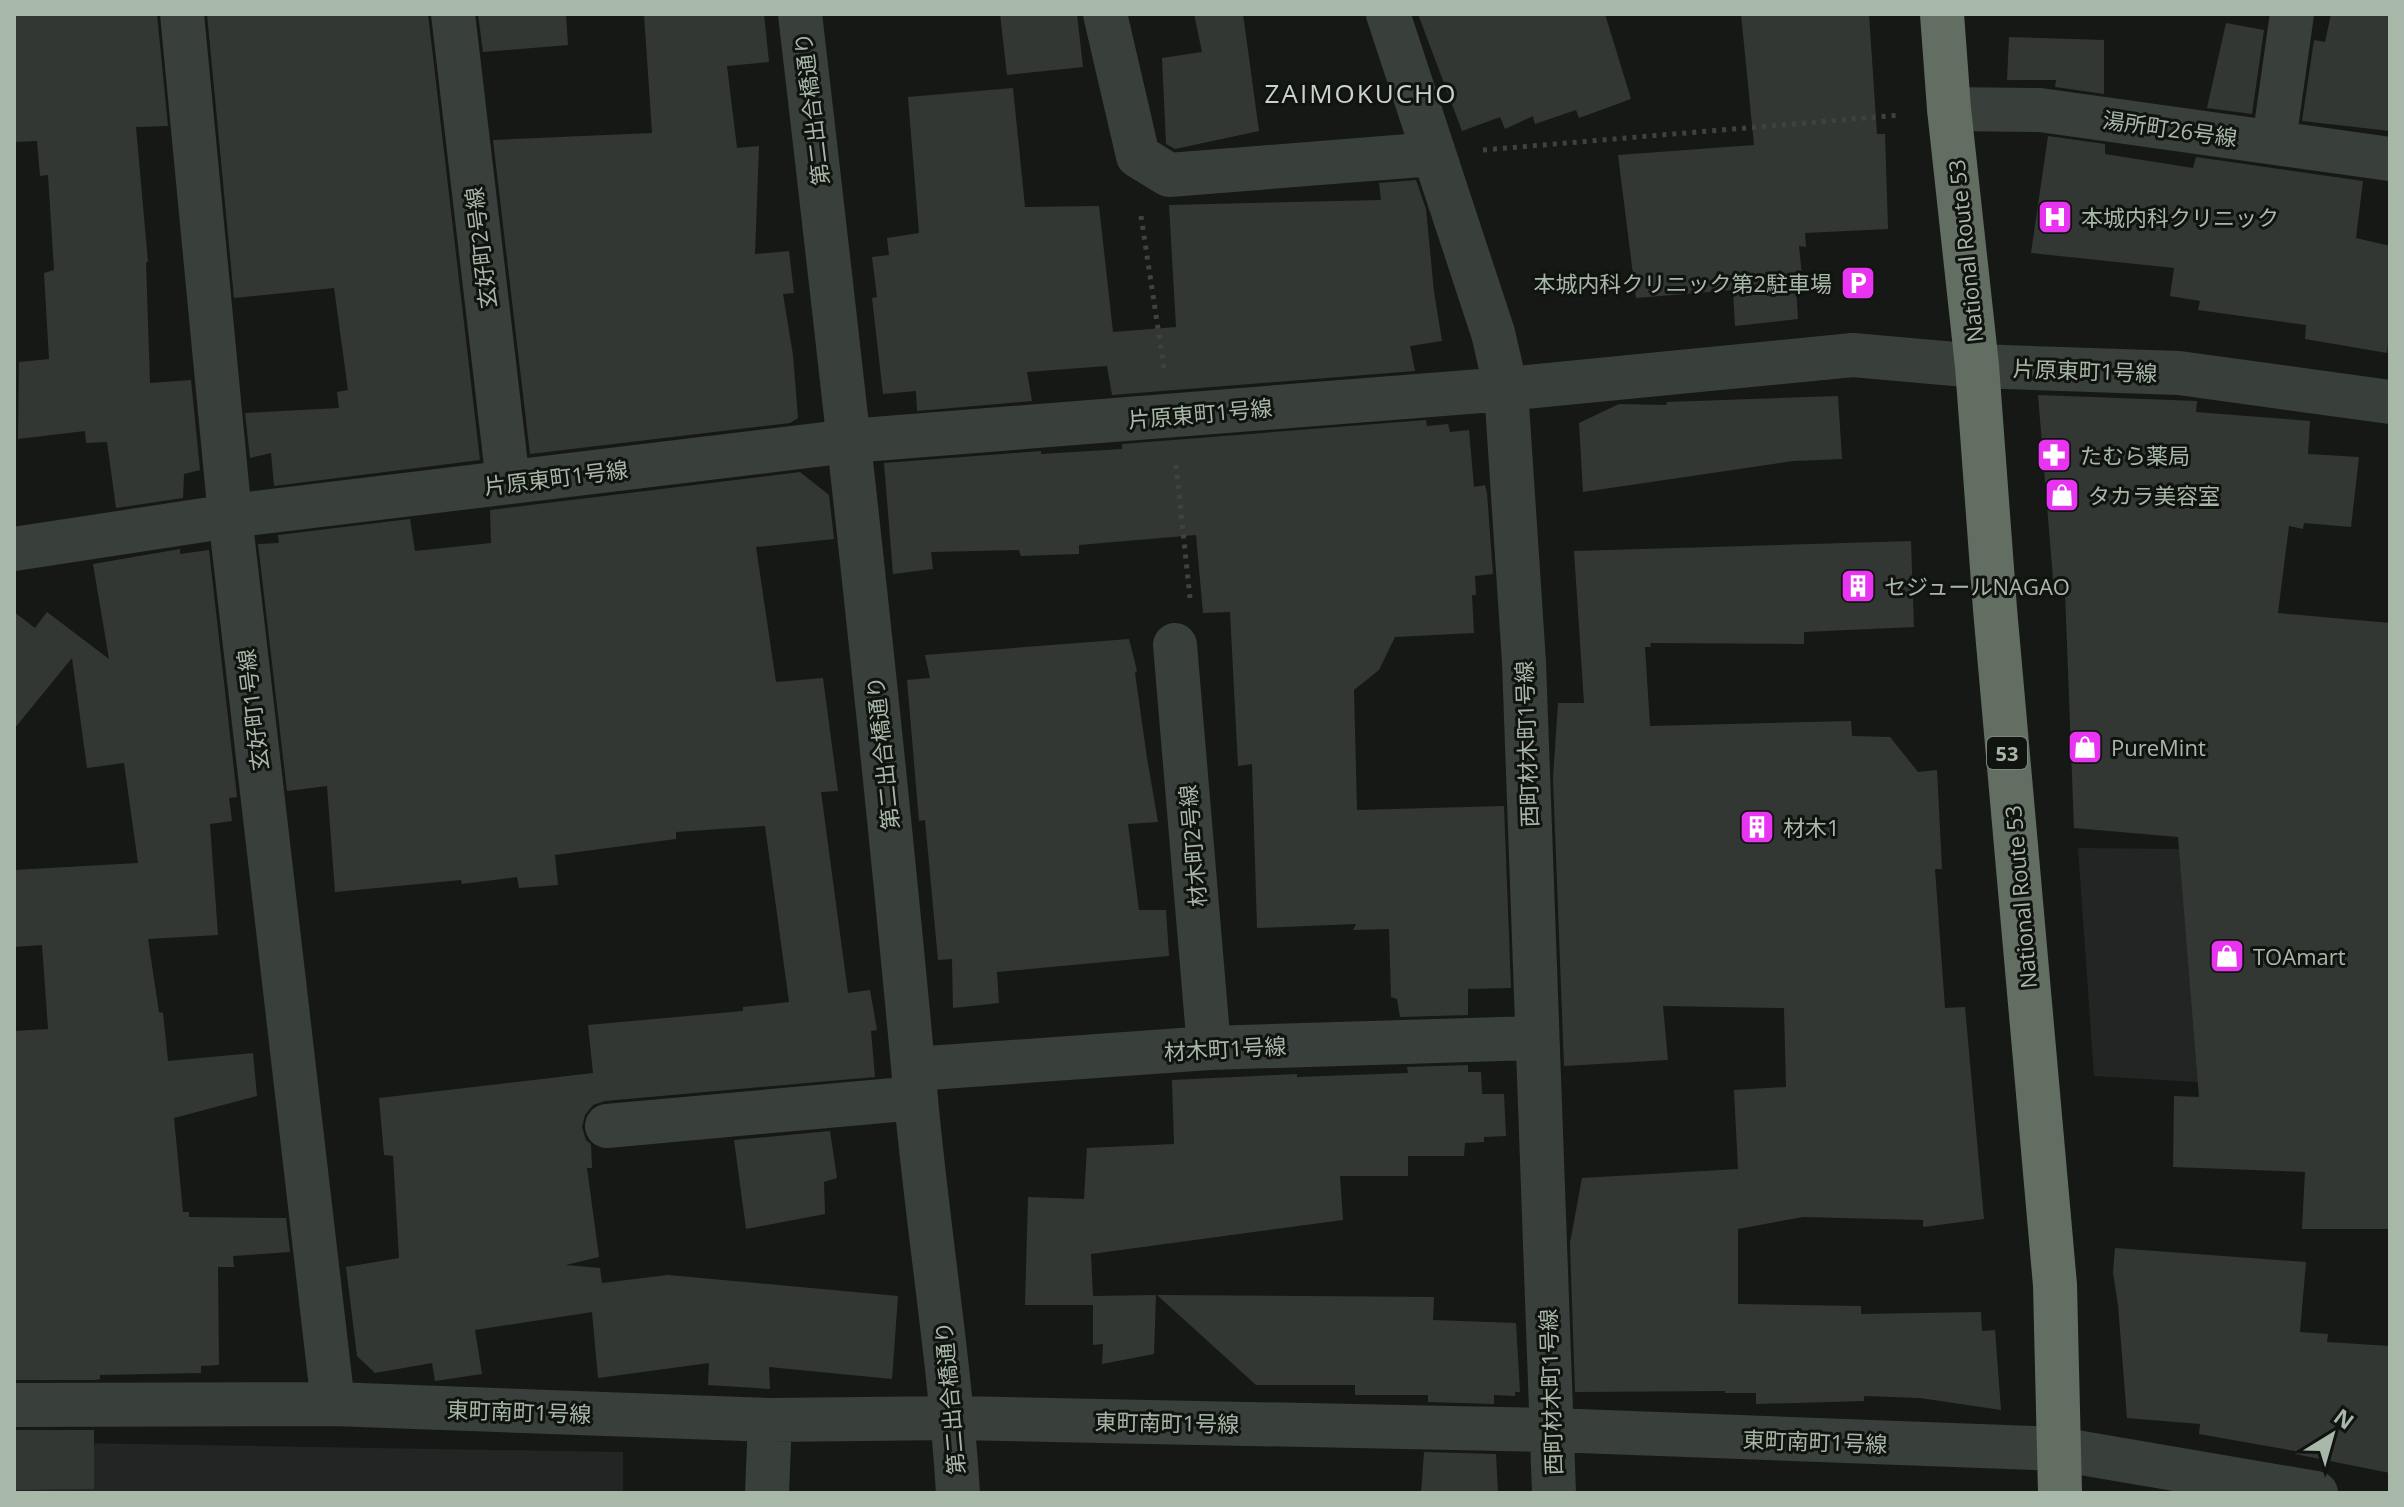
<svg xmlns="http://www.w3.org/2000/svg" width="2404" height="1507" font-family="'Open Sans','Noto Sans JP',sans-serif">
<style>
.built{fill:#222523}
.building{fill:#333734}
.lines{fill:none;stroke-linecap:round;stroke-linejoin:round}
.path{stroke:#3d443d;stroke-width:5;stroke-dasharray:4 6;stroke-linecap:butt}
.minor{stroke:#393f3a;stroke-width:44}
.highway{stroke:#636e63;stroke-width:44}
.labels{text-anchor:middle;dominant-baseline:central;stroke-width:6;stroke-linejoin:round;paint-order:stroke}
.shield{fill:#111311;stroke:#7b867b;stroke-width:2}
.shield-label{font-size:20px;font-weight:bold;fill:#a8b8a8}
.street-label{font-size:22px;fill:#a8b8a8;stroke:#111311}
.poi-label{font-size:22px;fill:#a8b8a8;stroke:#111311;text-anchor:start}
.quarter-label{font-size:26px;letter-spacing:2px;fill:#c9d4c9;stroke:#111311}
</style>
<rect width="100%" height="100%" fill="#161816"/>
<path class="built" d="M 2078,848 L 2301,850 L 2282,1087 L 2094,1076 Z
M 14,1442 L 623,1452 L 623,1493 L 14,1493 Z"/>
<path class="building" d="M 14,14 L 157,14 L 168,126 L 136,127 L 148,262 L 146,262 L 150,383 L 191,380 L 200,470 L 184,474 L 183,498 L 116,508 L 107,442 L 86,443 L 85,431 L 18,439 L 19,362 L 49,359 L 44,273 L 54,270 L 48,175 L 40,176 L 37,141 L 14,142 Z
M 207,14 L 428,14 L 480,460 L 274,486 L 271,453 L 250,458 L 245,413 L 339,408 L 337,392 L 348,390 L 334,288 L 234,298 Z
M 478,14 L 566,14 L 568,45 L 483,52 Z
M 644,14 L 764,14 L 769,62 L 727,66 L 737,148 L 759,146 L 755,254 L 789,251 L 794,293 L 783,294 L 793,355 L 798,418 L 790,423 L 530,454 L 493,140 L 652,133 Z
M 1000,14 L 1077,14 L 1083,67 L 1007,75 Z
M 1194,14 L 1243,14 L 1259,131 L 1175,149 L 1166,144 L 1162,58 L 1202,52 Z
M 1418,14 L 1605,14 L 1631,99 L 1579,118 L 1576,110 L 1535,124 L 1533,116 L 1505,129 L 1500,117 L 1462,131 Z
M 1741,14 L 1869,14 L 1877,134 L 1885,134 L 1888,229 L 1805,233 L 1806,247 L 1799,246 L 1803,285 L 1796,286 L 1798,319 L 1735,326 L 1733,290 L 1636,298 L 1618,155 L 1754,145 Z
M 2331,14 L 2390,14 L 2390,131 L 2302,121 L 2314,40 L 2325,42 Z
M 2226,23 L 2264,30 L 2252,114 L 2207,108 Z
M 2009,37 L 2104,40 L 2104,94 L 2055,87 L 2056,80 L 2007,80 Z
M 1013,88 L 1025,207 L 1099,206 L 1113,332 L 1176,327 L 1169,205 L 1381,200 L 1379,183 L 1416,180 L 1426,209 L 1434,292 L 1442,341 L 1410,346 L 1415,371 L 1112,395 L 1107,366 L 1027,372 L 1032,401 L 917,411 L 916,391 L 883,394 L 872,298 L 877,297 L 872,257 L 889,255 L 887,238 L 919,233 L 908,97 Z
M 2048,136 L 2105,144 L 2105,154 L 2193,168 L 2196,157 L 2363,181 L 2356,238 L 2390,246 L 2390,323 L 2387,353 L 2305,339 L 2306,325 L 2198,310 L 2200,301 L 2170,296 L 2174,268 L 2031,253 Z
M 2038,395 L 2197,401 L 2196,412 L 2310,421 L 2308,454 L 2359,457 L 2351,527 L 2304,523 L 2303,529 L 2289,526 L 2278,613 L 2390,623 L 2390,1229 L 2302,1229 L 2305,1172 L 2173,1167 L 2174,1096 L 2199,1097 L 2178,837 L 2074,828 L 2065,592 L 2054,591 Z
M 1838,396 L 1842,459 L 1793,461 L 1583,492 L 1579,423 L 1619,404 L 1666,405 L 1667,402 Z
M 1426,420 L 1427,426 L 1448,424 L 1450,432 L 1469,430 L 1474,487 L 1485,485 L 1487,493 L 1493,574 L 1475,576 L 1476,595 L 1472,595 L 1474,633 L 1395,637 L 1379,670 L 1354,690 L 1357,810 L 1504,806 L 1511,988 L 1468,989 L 1468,1015 L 1400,1017 L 1397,999 L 1391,997 L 1389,929 L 1353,930 L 1356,924 L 1257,928 L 1252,764 L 1238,766 L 1230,612 L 1203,613 L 1196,535 L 1079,545 L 1079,554 L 1021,556 L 1019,550 L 931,552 L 933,569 L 893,574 L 884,463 L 1041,451 L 1041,454 L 1122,449 L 1122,444 Z
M 800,472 L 829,495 L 834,539 L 756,547 L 776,682 L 823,678 L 838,791 L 821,792 L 848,993 L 870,990 L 877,1030 L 871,1031 L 875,1077 L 605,1101 L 593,1105 L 585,1115 L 582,1127 L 586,1140 L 591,1144 L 592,1168 L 587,1168 L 599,1257 L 566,1265 L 600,1268 L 602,1283 L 668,1275 L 898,1296 L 892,1379 L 769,1367 L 770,1389 L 708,1385 L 709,1363 L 598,1378 L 592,1312 L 475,1330 L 482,1374 L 435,1381 L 432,1363 L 375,1373 L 357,1356 L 346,1267 L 399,1258 L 393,1156 L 384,1155 L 379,1098 L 593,1073 L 588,1025 L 743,1011 L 743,1007 L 789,1002 L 765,826 L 676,832 L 676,839 L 555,855 L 558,885 L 519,888 L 517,877 L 462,884 L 461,880 L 335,892 L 327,786 L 287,791 L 258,544 L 279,543 L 278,535 L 410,519 L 415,551 L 491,543 L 490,510 Z
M 1911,541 L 1914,627 L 1804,632 L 1804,644 L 1650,643 L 1651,647 L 1645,647 L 1650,726 L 1851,721 L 1852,736 L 1890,737 L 1918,772 L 1937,770 L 1942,869 L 1935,869 L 1945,1008 L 1965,1007 L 1984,1219 L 1923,1227 L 1923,1220 L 1803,1217 L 1738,1229 L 1738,1304 L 1861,1306 L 1861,1314 L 1981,1312 L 1982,1331 L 1995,1330 L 2001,1410 L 1920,1398 L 1864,1396 L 1864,1401 L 1756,1404 L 1756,1393 L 1725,1393 L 1725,1391 L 1575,1392 L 1570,1243 L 1582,1178 L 1738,1169 L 1734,1090 L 1786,1087 L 1784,1008 L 1663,1006 L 1668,1060 L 1564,1066 L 1553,778 L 1558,703 L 1584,703 L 1574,551 Z
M 180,549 L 180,554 L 209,550 L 237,797 L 229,798 L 232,821 L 210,824 L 218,935 L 148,939 L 159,1012 L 163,1013 L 168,1061 L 253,1053 L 257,1096 L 174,1118 L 183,1212 L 189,1212 L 189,1217 L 286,1218 L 290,1252 L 233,1256 L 234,1267 L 218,1267 L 219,1365 L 201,1366 L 201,1373 L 100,1375 L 100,1379 L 95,1380 L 14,1380 L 14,1031 L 48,1029 L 42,945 L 14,947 L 14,870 L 138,863 L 124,763 L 87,768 L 72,658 L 14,729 L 14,612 L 35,628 L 47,612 L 109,659 L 93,564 Z
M 1129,639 L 1137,671 L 1135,673 L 1147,758 L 1158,822 L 1128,824 L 1139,910 L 1166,910 L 1169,956 L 997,972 L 999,1003 L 953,1008 L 952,959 L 938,960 L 925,820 L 919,821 L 907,680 L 930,678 L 925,655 Z
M 1468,1065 L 1468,1072 L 1481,1072 L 1482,1094 L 1504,1094 L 1506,1136 L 1484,1137 L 1484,1142 L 1465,1143 L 1464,1156 L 1408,1156 L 1408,1176 L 1340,1176 L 1343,1220 L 1091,1254 L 1093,1296 L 1156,1295 L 1154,1354 L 1102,1364 L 1103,1344 L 1093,1345 L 1093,1305 L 1025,1305 L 1028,1197 L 1084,1199 L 1087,1148 L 1174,1144 L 1172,1080 L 1297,1074 L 1297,1077 L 1408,1073 L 1407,1067 Z
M 830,1131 L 837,1178 L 824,1182 L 825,1214 L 746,1229 L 734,1140 Z
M 2115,1248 L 2306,1262 L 2300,1332 L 2328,1334 L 2327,1342 L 2390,1346 L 2390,1473 L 2295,1454 L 2295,1451 L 2199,1434 L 2200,1424 L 2127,1418 L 2118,1305 L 2113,1273 Z
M 1157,1295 L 1434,1297 L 1433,1320 L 1516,1323 L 1520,1392 L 1515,1392 L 1515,1396 L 1494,1395 L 1494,1404 L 1428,1402 L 1428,1395 L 1355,1395 L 1355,1385 L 1256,1385 Z
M 14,1430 L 94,1430 L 94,1489 L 14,1490 Z
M 1424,1452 L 1496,1454 L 1498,1493 L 1421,1493 Z"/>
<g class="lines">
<path class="path" d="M 1483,150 L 1900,115
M 1141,216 L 1164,368
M 1176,465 L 1190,598"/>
<path class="minor" d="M 182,14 L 230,516 L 333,1404
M 453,14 L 508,482
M 800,14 C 842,375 883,737 916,1099 C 928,1231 950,1361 958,1493
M 1105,14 L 1138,156 L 1169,175 L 1433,154
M 1388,14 L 1493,333 L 1506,389 L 1524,662 L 1554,1493
M 1949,109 L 2040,110 L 2390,159
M 2274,141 L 2292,14
M 14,549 L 230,516 L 849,441 L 1506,389 L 1853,355 L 1977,366 L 2179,373 L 2390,402
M 1175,645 L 1209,1048
M 914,1069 L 1209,1048 L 1536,1038
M 607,1126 L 916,1098
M 14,1405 L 333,1404 L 770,1420 L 954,1418 L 1552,1430 L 2058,1449 L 2316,1493
M 767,1493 L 770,1420"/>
<path class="highway" d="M 1942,14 L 1949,109 L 1977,366 L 1995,609 L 2055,1285 L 2060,1493"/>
</g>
<defs>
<g id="hospital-square" transform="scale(1.8)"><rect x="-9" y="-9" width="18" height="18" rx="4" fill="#e834f1" stroke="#111311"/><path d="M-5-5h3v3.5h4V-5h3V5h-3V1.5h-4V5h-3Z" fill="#fff"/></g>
<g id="parking-square" transform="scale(1.8)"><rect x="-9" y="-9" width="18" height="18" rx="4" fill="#e834f1" stroke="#111311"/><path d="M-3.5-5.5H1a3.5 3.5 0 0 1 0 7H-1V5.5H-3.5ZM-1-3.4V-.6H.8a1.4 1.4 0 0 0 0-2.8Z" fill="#fff"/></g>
<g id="pharmacy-square" transform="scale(1.8)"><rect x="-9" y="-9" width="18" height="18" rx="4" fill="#e834f1" stroke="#111311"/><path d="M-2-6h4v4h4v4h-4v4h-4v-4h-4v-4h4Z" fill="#fff"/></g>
<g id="shop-square" transform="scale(1.8)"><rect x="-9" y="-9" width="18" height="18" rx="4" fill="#e834f1" stroke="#111311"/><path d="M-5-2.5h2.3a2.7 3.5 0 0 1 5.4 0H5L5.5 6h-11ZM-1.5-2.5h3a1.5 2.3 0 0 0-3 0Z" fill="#fff"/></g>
<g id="building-square" transform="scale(1.8)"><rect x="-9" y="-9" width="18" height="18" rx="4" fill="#e834f1" stroke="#111311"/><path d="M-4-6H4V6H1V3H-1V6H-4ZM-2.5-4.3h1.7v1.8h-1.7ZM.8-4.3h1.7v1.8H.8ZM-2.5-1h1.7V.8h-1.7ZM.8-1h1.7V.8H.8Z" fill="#fff"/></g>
</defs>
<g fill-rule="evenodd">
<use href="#hospital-square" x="2055" y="217"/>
<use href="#parking-square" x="1858" y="283"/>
<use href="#pharmacy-square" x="2054" y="455"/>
<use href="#shop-square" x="2062" y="495"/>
<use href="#building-square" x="1858" y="586"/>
<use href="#shop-square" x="2085" y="747"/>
<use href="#building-square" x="1757" y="827"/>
<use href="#shop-square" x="2227" y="956"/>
</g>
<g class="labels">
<rect class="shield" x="1987" y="737" width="40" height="32" rx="6"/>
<g class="shield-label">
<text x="2007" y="753">53</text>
</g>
<g class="street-label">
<text transform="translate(811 109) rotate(-97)">第二出合橋通り</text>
<text transform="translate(2170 128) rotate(8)">湯所町26号線</text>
<text transform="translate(480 248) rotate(-97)">玄好町2号線</text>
<text transform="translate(1965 251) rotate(-96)">National Route 53</text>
<text transform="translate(2085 370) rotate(2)">片原東町1号線</text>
<text transform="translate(1200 413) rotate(-5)">片原東町1号線</text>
<text transform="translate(556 477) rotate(-7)">片原東町1号線</text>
<text transform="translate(252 710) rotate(-97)">玄好町1号線</text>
<text transform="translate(1526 744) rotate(-92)">西町材木町1号線</text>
<text transform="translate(882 753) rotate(-96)">第二出合橋通り</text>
<text transform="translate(1192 846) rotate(-95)">材木町2号線</text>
<text transform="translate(2020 897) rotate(-95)">National Route 53</text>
<text transform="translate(1225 1048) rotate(-3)">材木町1号線</text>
<text transform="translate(1550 1392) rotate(-92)">西町材木町1号線</text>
<text transform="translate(949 1398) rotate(-95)">第二出合橋通り</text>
<text transform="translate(519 1411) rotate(2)">東町南町1号線</text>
<text transform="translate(1167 1422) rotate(1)">東町南町1号線</text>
<text transform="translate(1815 1441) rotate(2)">東町南町1号線</text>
</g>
<g class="poi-label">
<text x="2081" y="217">本城内科クリニック</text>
<text x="1832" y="283" text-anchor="end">本城内科クリニック第2駐車場</text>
<text x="2080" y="455">たむら薬局</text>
<text x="2088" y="495">タカラ美容室</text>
<text x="1884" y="586">セジュールNAGAO</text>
<text x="2111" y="747">PureMint</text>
<text x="1783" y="827">材木1</text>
<text x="2253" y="956">TOAmart</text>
</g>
<g class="quarter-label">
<text x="1361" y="93">ZAIMOKUCHO</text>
</g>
</g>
<rect width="2404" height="1507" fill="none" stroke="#a8b8a8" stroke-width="32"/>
<g transform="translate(2332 1435) rotate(37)" stroke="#111311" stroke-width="6" paint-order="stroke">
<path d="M0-6L14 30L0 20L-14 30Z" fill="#a8b8a8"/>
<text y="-12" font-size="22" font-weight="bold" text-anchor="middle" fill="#a8b8a8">N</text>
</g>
</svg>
